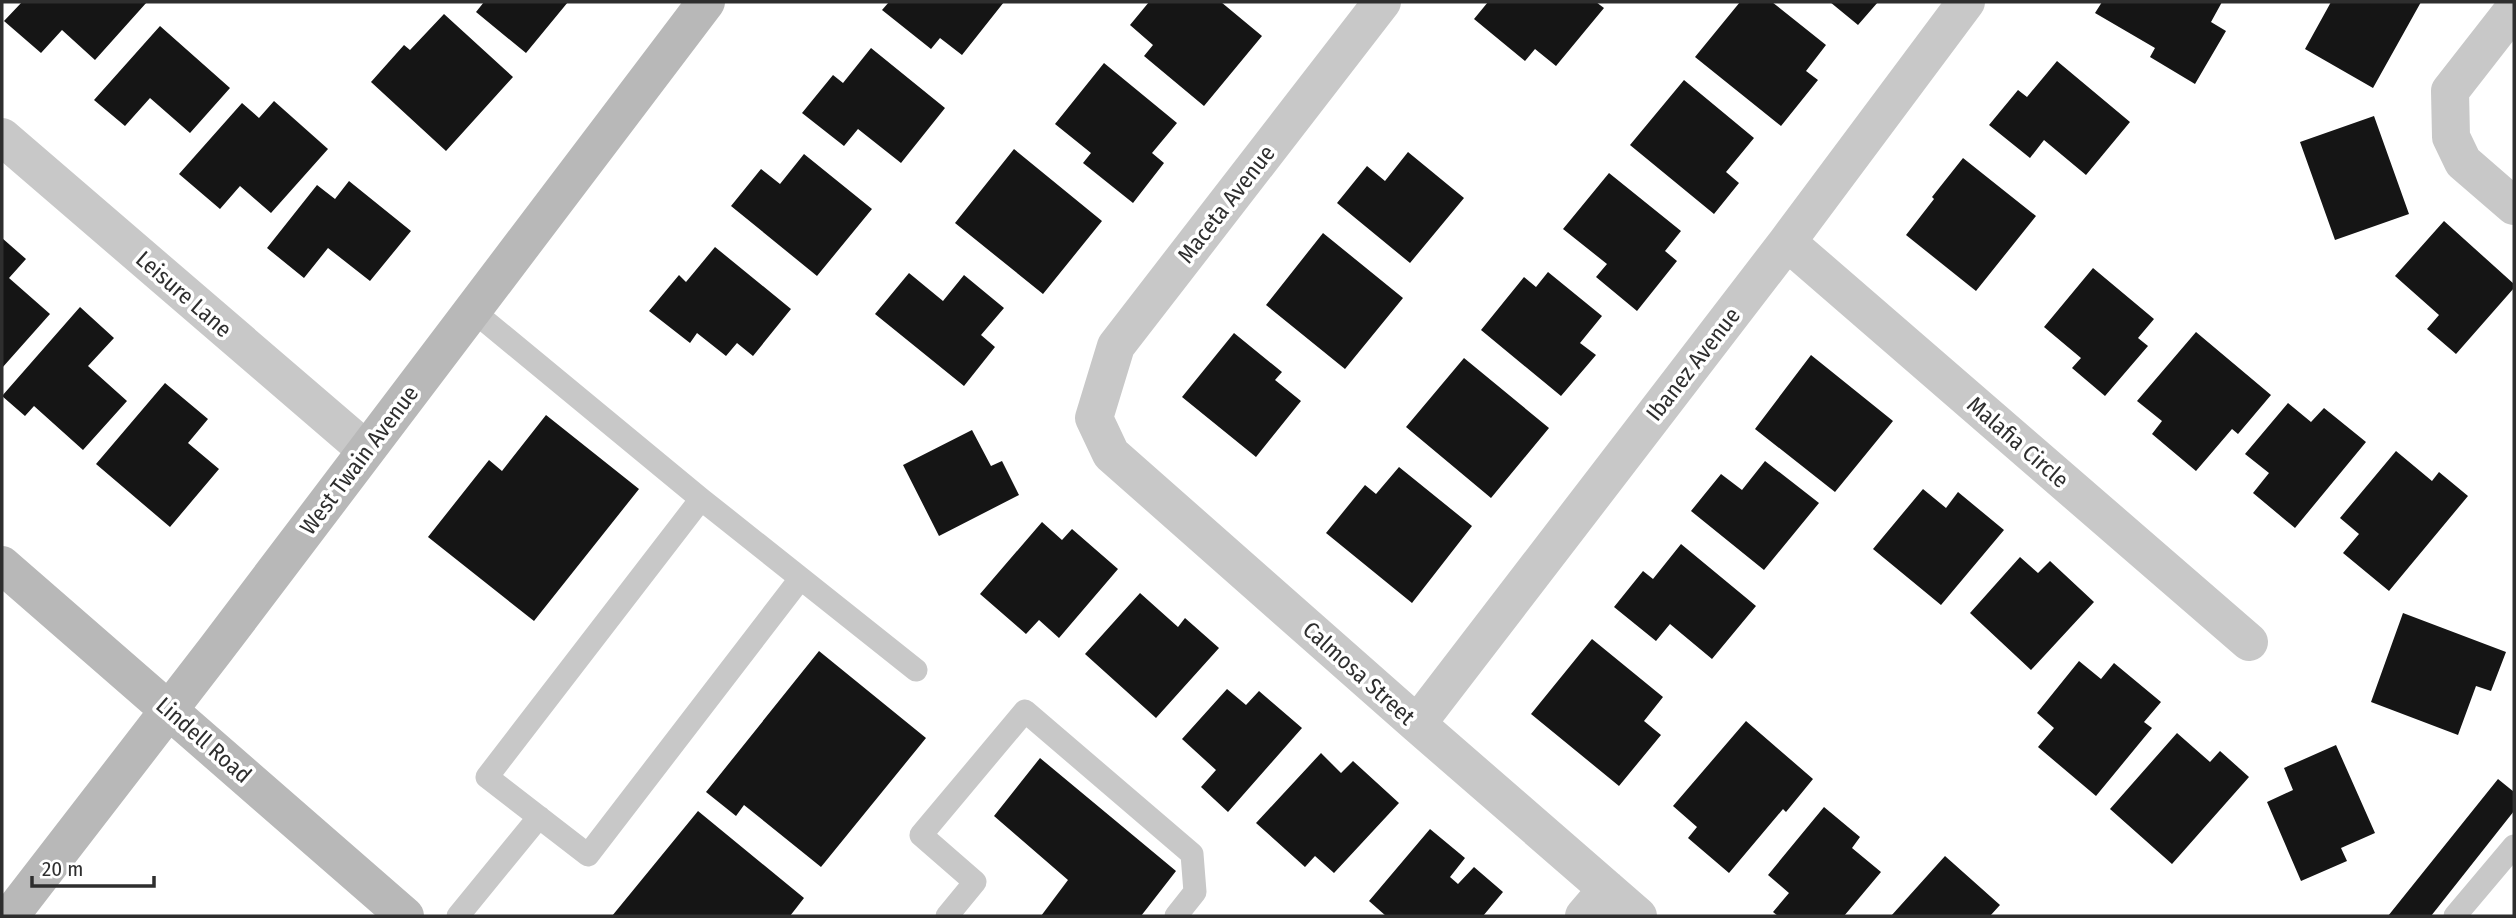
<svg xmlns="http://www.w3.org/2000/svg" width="2516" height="918" font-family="'Fira Sans Condensed',sans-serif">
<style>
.building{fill:#151515}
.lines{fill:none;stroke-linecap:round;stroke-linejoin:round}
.lane{stroke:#c8c8c8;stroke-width:23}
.street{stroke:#c8c8c8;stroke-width:38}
.secondary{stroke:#b8b8b8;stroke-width:38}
.labels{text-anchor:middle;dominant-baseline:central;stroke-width:7;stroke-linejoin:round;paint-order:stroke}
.street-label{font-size:23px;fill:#2e2e2e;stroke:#fff}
</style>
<rect width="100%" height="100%" fill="#fff"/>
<path class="building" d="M 22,2 L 147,2 L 95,60 L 62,30 L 41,53 L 4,21 Z
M 484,2 L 568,2 L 526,53 L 476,12 Z
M 889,2 L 1004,2 L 962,55 L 940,38 L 931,49 L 882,10 Z
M 1149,2 L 1221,2 L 1262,36 L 1204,106 L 1144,56 L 1153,45 L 1130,25 Z
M 1488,2 L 1596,2 L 1604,8 L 1556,66 L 1535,49 L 1525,61 L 1474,19 Z
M 1740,2 L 1772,2 L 1826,45 L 1806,71 L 1818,80 L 1781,126 L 1695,57 Z
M 1830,2 L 1878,2 L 1858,25 Z
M 2102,2 L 2222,2 L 2211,22 L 2226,31 L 2195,84 L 2150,57 L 2155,48 L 2095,13 Z
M 2331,2 L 2421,2 L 2373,88 L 2305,49 Z
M 444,14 L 513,77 L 446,151 L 371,82 L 404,45 L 410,50 Z
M 160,26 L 230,88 L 190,133 L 150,98 L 125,126 L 94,100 Z
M 871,48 L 945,108 L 901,163 L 858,129 L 844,146 L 802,113 L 833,75 L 843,83 Z
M 2057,61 L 2130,122 L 2086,175 L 2044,140 L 2030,158 L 1989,125 L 2018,90 L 2027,97 Z
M 1104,63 L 1177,123 L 1152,153 L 1164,163 L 1133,203 L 1083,163 L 1091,153 L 1055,124 Z
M 1684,80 L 1754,138 L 1726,172 L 1739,183 L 1714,214 L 1630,145 Z
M 274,101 L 328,149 L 271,213 L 240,186 L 220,209 L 179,174 L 242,103 L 259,118 Z
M 2374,116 L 2409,214 L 2335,240 L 2300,142 Z
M 1014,149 L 1102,221 L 1043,294 L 955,223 Z
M 1408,152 L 1464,198 L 1410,263 L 1337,203 L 1367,166 L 1385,181 Z
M 804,154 L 872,209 L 817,276 L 731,206 L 761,169 L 780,184 Z
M 1963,158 L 2036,216 L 1976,291 L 1906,235 L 1934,199 L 1932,197 Z
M 1609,173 L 1681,231 L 1665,251 L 1677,261 L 1637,311 L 1596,277 L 1607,264 L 1563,229 Z
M 349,181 L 411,231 L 370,281 L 328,248 L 304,278 L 267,248 L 317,185 L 335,199 Z
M 2444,221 L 2514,284 L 2514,288 L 2456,354 L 2427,329 L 2439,315 L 2395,276 Z
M 1323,233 L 1403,298 L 1345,369 L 1266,305 Z
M 2,238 L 26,259 L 9,278 L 50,314 L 2,368 Z
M 715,247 L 791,309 L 753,356 L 737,343 L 726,356 L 697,333 L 690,343 L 649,311 L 679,275 L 686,282 Z
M 2093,268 L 2154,319 L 2138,338 L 2148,346 L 2105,396 L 2072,368 L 2081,358 L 2044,327 Z
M 1548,272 L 1602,316 L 1580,343 L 1596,355 L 1561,396 L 1481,330 L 1524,277 L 1536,287 Z
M 909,273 L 943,301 L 964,275 L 1004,308 L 981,335 L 995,347 L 964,386 L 875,314 Z
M 80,307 L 114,338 L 88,366 L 127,401 L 83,450 L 34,406 L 25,416 L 2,396 Z
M 2196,332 L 2271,395 L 2238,434 L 2232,429 L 2196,471 L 2152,434 L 2162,421 L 2137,401 Z
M 1234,333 L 1282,372 L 1275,380 L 1301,401 L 1256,457 L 1182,397 Z
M 1811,355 L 1893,421 L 1835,492 L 1755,429 Z
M 1464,358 L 1549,428 L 1491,498 L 1406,427 Z
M 165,383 L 208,419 L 188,443 L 219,469 L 170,527 L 96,464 Z
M 2288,403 L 2311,422 L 2324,408 L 2366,442 L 2295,528 L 2253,493 L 2269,473 L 2245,454 Z
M 546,415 L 639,489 L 534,621 L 428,537 L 489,460 L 502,471 Z
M 972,430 L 991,466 L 1002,461 L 1019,495 L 939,536 L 903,465 Z
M 2396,451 L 2432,481 L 2439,472 L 2468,496 L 2389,591 L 2343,553 L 2359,534 L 2340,518 Z
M 1765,461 L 1819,503 L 1764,570 L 1691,511 L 1721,474 L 1742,490 Z
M 1399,467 L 1472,526 L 1412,603 L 1326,533 L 1365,485 L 1376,494 Z
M 1923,489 L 1946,508 L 1958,492 L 2004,530 L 1941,605 L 1873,549 Z
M 1042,522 L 1062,540 L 1072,529 L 1118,569 L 1059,638 L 1039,620 L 1026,634 L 980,594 Z
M 1681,544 L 1756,606 L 1712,659 L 1670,624 L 1656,641 L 1614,607 L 1643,571 L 1653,579 Z
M 2020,557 L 2038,573 L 2050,561 L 2094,602 L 2031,670 L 1970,613 Z
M 1140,593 L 1178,627 L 1185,618 L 1219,648 L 1156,718 L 1085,654 Z
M 2403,613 L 2506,652 L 2491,691 L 2476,686 L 2458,735 L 2371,702 Z
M 1592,639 L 1663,697 L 1644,721 L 1661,735 L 1619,786 L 1531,714 Z
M 819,651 L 926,738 L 821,867 L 744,805 L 736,816 L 706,792 Z
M 2079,661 L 2101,679 L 2114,663 L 2161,702 L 2144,722 L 2152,728 L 2096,796 L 2038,747 L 2054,728 L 2037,713 Z
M 1227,689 L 1246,705 L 1259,691 L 1302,728 L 1228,812 L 1201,787 L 1216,770 L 1182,739 Z
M 1746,721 L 1813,779 L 1786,812 L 1783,809 L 1729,873 L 1688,838 L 1697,827 L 1673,806 Z
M 2177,733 L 2210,762 L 2220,751 L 2249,777 L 2172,864 L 2110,809 Z
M 2336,745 L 2375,833 L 2341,848 L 2347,861 L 2301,881 L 2267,802 L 2293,790 L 2284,768 Z
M 1321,753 L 1341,773 L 1353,761 L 1399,803 L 1334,873 L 1315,856 L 1305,867 L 1256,823 Z
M 1040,758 L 1176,871 L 1141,916 L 1041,916 L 1068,880 L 994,816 Z
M 2498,779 L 2514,792 L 2514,811 L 2431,916 L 2388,916 Z
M 1824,807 L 1860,837 L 1852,848 L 1881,872 L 1844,916 L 1778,916 L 1773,912 L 1789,893 L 1768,875 Z
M 698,811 L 804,898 L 790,916 L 612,916 Z
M 1430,829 L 1465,858 L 1450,877 L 1458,884 L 1474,867 L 1503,892 L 1483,916 L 1386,916 L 1369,901 Z
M 1945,856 L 2000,905 L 1990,916 L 1891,916 Z"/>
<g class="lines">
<path class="lane" d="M 472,310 L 701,499 L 916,670
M 701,499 L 487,777 L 588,855 L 800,579
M 458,916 L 539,817
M 947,916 L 975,882 L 921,835 L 1025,711 L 1192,854 L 1195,892 L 1176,916
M 2455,916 L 2514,846"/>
<path class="street" d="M 1382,2 L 1116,346 L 1094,418 L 1111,454 L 1417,724 L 1638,916
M 2514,9 L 2450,91 L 2451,137 L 2463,162 L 2514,206
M 2,137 L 366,450
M 1787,242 L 2249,642
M 1417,724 L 1787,242 L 1966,2
M 1584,916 L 1607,889"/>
<path class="secondary" d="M 2,565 L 405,916
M 10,916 L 216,649 L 706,2"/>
</g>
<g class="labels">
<g class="street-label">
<text transform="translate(1226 204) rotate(-52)">Maceta Avenue</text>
<text transform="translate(184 294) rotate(41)">Leisure Lane</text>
<text transform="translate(1693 364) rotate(-52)">Ibanez Avenue</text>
<text transform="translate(2018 442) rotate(41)">Malafia Circle</text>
<text transform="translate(359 460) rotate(-53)">West Twain Avenue</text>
<text transform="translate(1359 673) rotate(42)">Calmosa Street</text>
<text transform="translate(204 740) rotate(41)">Lindell Road</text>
</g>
</g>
<rect width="2516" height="918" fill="none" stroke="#2e2e2e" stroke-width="7"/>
<path d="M32 876v10h122v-10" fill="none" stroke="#2e2e2e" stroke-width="3.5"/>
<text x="42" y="876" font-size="21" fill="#2e2e2e" stroke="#ffffff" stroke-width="5" paint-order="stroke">20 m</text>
</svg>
